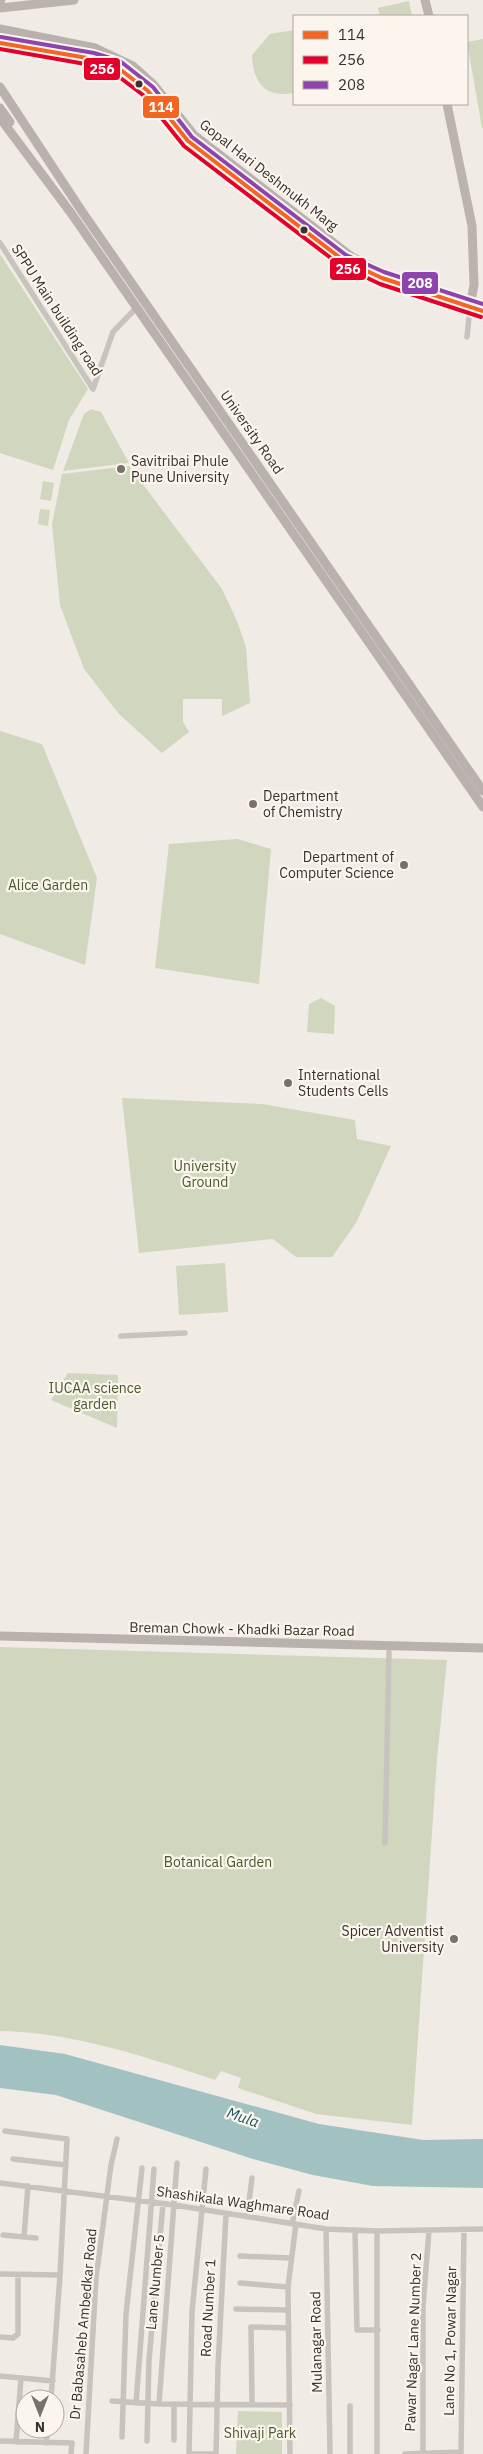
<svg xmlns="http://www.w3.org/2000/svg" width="483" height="2454" font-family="'IBM Plex Sans',sans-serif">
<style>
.green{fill:#d1d6bf}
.water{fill:#a1c2c1}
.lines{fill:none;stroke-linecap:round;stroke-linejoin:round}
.street{stroke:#c9c3be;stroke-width:5.5}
.secondary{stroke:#bab3ae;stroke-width:9}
.primary{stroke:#b8b1ad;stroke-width:9}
.bus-1-casing{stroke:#fbf5ee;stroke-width:8}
.bus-2-casing{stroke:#fbf5ee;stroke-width:8}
.bus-3-casing{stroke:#fbf5ee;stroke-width:8}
.bus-1{stroke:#f26522;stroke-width:4}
.bus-2{stroke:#e4002b;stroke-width:4}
.bus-3{stroke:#8e44ad;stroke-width:4}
.bus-dot{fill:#3b302b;stroke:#fbf5ee;stroke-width:2}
.poi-dot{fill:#7a716c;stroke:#fbf5ee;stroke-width:2}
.labels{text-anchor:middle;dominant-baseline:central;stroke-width:4.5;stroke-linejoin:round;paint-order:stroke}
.street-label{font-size:14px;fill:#3b302b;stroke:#fbf5ee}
.poi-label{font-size:14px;fill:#3b302b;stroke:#fbf5ee;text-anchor:start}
.park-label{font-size:14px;fill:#4a5a2e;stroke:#fbf5ee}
.water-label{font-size:15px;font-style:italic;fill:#1f5a5e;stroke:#fbf5ee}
.line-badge{stroke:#fbf5ee;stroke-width:2}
.badge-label{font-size:14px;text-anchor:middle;font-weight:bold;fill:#fff}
</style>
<rect width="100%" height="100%" fill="#f0ebe5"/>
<path class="green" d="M 409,1 L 412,16 L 380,16 L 378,8 Z
M 294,30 L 294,93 C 265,98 253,83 252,55 L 270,34 Z
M 483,39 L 483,128 L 482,128 L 467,42 Z
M 0,254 L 88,389 L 69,420 L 53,470 L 0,453 Z
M 91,409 L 101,412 L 129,463 L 63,471 L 84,414 Z
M 129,466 L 222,589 L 237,621 L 246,647 L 250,703 L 222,716 L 222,699 L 183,699 L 183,722 L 189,732 L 162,753 L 119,714 L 84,669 L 60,605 L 52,524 L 62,474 Z
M 43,481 L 54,483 L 51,501 L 40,499 Z
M 40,509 L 50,510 L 48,526 L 38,524 Z
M 0,731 L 42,744 L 97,878 L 85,965 L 0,934 Z
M 237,839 L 271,849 L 259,984 L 155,968 L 169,844 Z
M 321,998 L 335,1006 L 334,1034 L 307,1032 L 309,1004 Z
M 122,1098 L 262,1104 L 355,1120 L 357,1139 L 391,1146 L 356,1223 L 332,1257 L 296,1257 L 273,1239 L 139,1253 Z
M 225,1263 L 228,1312 L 179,1315 L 176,1266 Z
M 68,1373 L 118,1375 L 117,1428 L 51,1400 Z
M 0,1647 L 447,1660 L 437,1759 L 412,2125 L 316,2114 L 238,2088 L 241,2078 L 221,2071 L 215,2080 C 146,2057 73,2032 0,2031 Z
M 238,2411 L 282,2412 L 282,2454 L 236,2454 Z"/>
<path class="water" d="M 0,2045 L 65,2054 L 319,2124 L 423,2140 L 483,2139 L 483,2188 L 373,2186 L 313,2175 L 253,2159 L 56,2095 L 0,2088 Z"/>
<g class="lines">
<path class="street" d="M 0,243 L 93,389
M 467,337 L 470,306
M 93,389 L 113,332 L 137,307
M 121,1336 L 185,1333
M 385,1843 L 389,1652
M 5,2131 L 67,2139 L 60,2275 L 51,2399
M 13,2159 L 66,2165
M 206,2169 L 192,2312 L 189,2454 L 216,2454 L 218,2367 L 226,2214
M 0,2183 L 174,2205 L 326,2229 L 377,2231 L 483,2229
M 247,2217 L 252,2178
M 292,2224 L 299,2191
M 326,2229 L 330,2454
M 355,2230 L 357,2330 L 378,2330
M 3,2235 L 36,2238
M 24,2237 L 28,2186
M 240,2256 L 291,2258
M 0,2274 L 60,2275
M 240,2283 L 288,2287
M 236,2309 L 288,2310
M 0,2337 L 13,2338 L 18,2334 L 18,2275
M 0,2376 L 53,2381
M 112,2401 L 159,2404 L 290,2405
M 136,2403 L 154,2169
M 159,2404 L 177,2163
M 174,2404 L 174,2440
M 252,2404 L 251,2327 L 289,2328
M 350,2406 L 350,2454
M 122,2437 L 126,2314 L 142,2168
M 0,2441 L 72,2443 L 71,2454
M 147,2441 L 149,2360 L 163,2204
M 16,2442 L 21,2378
M 46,2443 L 48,2429
M 86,2454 L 96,2278 L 111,2165 L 117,2139
M 290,2454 L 288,2287 L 296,2224
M 377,2454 L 377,2231
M 405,2454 L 461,2452
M 423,2454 L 423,2307 L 429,2230
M 461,2454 L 464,2229"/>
<path class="secondary" d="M 0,0 L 1,0
M 425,0 L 429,16
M 0,8 L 74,0
M 447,104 L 472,226 L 474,285 L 470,306"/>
<path class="primary" d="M 0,29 L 95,48 L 133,66 L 153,84 L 194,135 L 352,257 L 384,273 L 483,305
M 0,43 L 93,59 L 117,67 L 131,76 L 148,91 L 188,141 L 343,260 L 369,273
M 0,87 L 81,210 L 483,791
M 0,108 L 10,122
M 0,118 L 71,213 L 483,807
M 0,1636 L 483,1648"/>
<g class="bus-1-casing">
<path id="bus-1" d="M 0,43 L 93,59 L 117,67 L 148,91 L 188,141 L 343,260 L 382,278 L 483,311"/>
</g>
<g class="bus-2-casing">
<path id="bus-2" d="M 0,49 L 91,65 L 114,73 L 143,95 L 184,146 L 340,265 L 380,284 L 481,317"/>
</g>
<g class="bus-3-casing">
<path id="bus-3" d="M 1,37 L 94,53 L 120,61 L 153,87 L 192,137 L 346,255 L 384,272 L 483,304"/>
</g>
<use href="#bus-1" class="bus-1"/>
<use href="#bus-2" class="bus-2"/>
<use href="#bus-3" class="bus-3"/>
</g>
<g class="bus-dot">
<circle cx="139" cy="84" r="4.5"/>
<circle cx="304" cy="230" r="4.5"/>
</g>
<g class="poi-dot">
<circle cx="121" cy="469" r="5"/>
<circle cx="253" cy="804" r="5"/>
<circle cx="404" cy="865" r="5"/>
<circle cx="288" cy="1083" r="5"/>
<circle cx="454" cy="1939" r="5"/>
</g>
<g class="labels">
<g class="street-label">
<text transform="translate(269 175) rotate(38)">Gopal Hari Deshmukh Marg</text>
<text transform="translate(57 310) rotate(57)">SPPU Main building road</text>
<text transform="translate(252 432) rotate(55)">University Road</text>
<text transform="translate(242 1629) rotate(1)">Breman Chowk - Khadki Bazar Road</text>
<text transform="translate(243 2203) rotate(8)">Shashikala Waghmare Road</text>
<text transform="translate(155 2282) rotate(-85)">Lane Number 5</text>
<text transform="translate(208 2308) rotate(-87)">Road Number 1</text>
<text transform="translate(83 2324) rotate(-85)">Dr Babasaheb Ambedkar Road</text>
<text transform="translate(450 2341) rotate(-89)">Lane No 1, Powar Nagar</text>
<text transform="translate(316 2342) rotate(-91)">Mulanagar Road</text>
<text transform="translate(413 2342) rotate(-88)">Pawar Nagar Lane Number 2</text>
</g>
<g class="poi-label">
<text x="131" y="461">Savitribai Phule<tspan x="131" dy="16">Pune University</tspan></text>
<text x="263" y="796">Department<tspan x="263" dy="16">of Chemistry</tspan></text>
<text x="394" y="857" text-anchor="end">Department of<tspan x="394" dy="16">Computer Science</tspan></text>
<text x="298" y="1075">International<tspan x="298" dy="16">Students Cells</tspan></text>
<text x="444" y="1931" text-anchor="end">Spicer Adventist<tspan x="444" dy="16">University</tspan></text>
</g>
<g class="park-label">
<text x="48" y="885">Alice Garden</text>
<text x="205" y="1166">University<tspan x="205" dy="16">Ground</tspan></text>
<text x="95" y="1388">IUCAA science<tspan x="95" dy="16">garden</tspan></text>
<text x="218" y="1862">Botanical Garden</text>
<text x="260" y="2433">Shivaji Park</text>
</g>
<g class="water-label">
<text transform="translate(243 2117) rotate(19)">Mula</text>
</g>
</g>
<g class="line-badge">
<rect x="83" y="57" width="38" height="24" rx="5" fill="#e4002b"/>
<rect x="142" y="95" width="38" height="24" rx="5" fill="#f26522"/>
<rect x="329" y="257" width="38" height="24" rx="5" fill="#e4002b"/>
<rect x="401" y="271" width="38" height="24" rx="5" fill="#8e44ad"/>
</g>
<g class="badge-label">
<text x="102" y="74">256</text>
<text x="161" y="112">114</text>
<text x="348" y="274">256</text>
<text x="420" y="288">208</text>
</g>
<rect x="293" y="15" width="175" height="90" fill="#fbf5ee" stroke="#aea6a0"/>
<rect x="303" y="31" width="25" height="8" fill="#f26522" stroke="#aea6a0"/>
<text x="338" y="40" font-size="15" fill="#3b302b">114</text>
<rect x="303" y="56" width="25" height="8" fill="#e4002b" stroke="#aea6a0"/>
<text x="338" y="65" font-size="15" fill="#3b302b">256</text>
<rect x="303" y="81" width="25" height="8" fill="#8e44ad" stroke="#aea6a0"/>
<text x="338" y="90" font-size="15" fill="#3b302b">208</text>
<g transform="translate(40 2414) rotate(180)"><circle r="24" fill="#fbf5ee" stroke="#aea6a0"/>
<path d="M0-4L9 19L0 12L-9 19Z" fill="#7a716c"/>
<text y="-8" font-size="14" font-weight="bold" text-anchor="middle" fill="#3b302b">N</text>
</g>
</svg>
